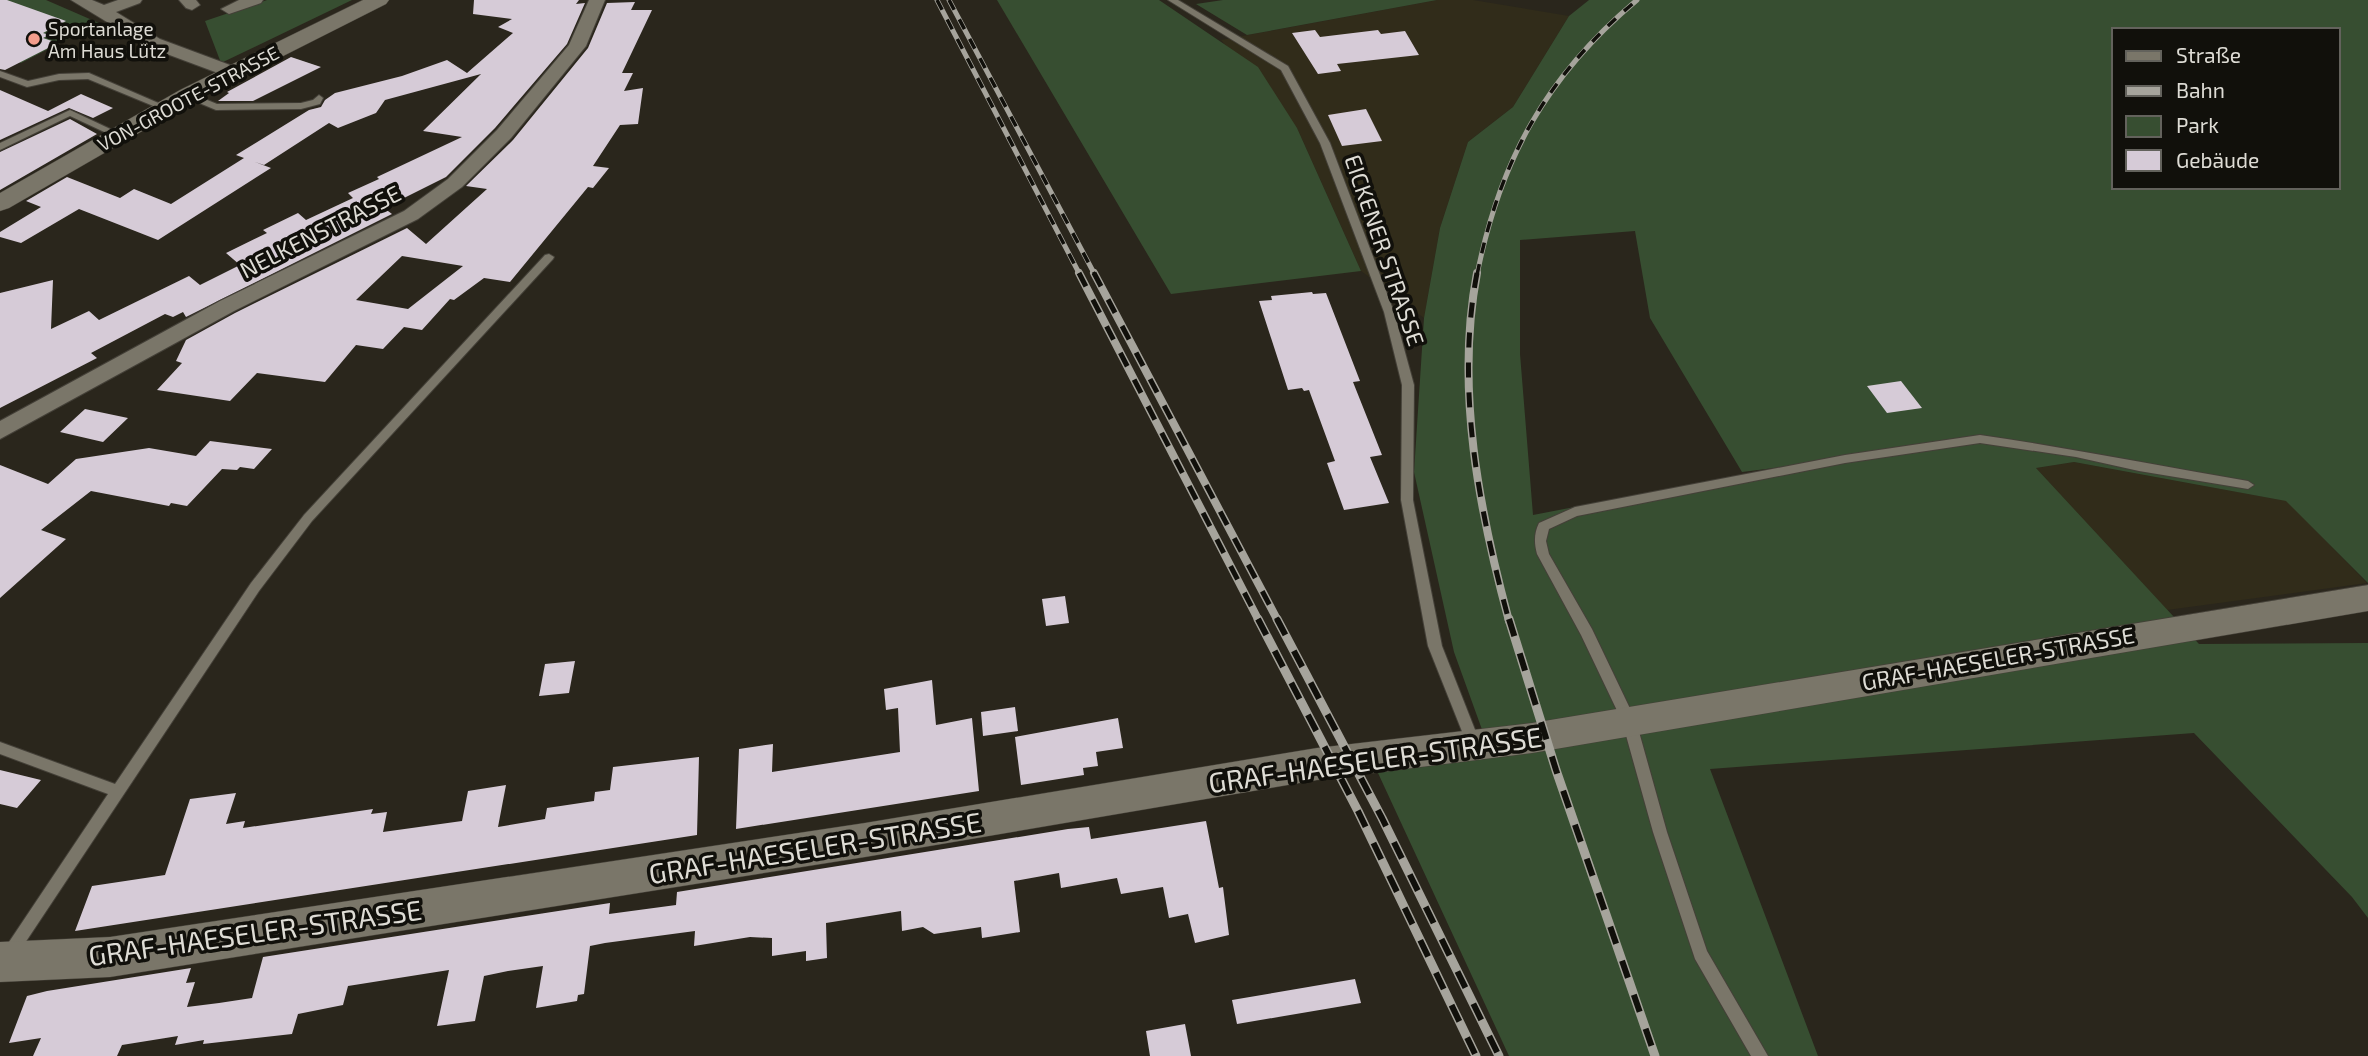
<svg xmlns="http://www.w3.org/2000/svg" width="2368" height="1056" font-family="'Exo 2',sans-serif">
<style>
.built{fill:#312c1a}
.green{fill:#374e31;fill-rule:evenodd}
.building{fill:#d6cbd7;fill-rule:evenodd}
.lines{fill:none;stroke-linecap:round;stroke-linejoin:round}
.service-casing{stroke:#444038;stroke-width:2}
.minor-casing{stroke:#444038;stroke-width:2}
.tertiary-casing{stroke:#444038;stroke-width:1}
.service{fill:#7a7669;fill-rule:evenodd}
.minor{fill:#7a7669;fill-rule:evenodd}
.tertiary{fill:#7a7669;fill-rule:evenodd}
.rail-far2-casing{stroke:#a6a49c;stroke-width:5}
.rail-far1-casing{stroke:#a6a49c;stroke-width:8}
.rail-casing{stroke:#a6a49c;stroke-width:9}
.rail-far2{stroke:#11100b;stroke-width:3.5;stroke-dasharray:11;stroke-linecap:butt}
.rail-far1{stroke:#11100b;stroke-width:5;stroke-dasharray:15;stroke-linecap:butt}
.rail{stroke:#11100b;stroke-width:6;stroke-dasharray:18;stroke-linecap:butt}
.poi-dot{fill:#f49d8c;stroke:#11100b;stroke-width:2.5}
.labels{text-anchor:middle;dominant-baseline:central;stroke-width:7;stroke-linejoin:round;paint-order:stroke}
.far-poi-label{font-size:19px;fill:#dedcd5;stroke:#11100b;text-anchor:start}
.far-street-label{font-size:19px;fill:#dedcd5;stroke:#11100b}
.street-label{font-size:23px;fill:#dedcd5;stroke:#11100b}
.near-street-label{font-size:28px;fill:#dedcd5;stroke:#11100b}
</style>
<rect width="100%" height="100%" fill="#2a261c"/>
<path class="built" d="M 1437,0 L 1473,0 L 1569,16 L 1513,107 L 1468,142 L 1440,228 L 1424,318 L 1361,271 L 1297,128 L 1221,40 Z
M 2074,462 L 2287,501 L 2367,583 L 2167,610 L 2036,468 Z"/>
<path class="green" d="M 0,0 L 46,0 L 99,23 L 21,63 L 0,55 Z
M 267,0 L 352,0 L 221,63 L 205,21 Z
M 997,0 L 1159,0 L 1258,67 L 1297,128 L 1361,271 L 1171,294 Z
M 1223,0 L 1437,0 L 1247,35 L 1196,4 Z
M 1589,0 L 2368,0 L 2368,583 L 2286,501 L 2074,462 L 2036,468 L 2199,644 L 2368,643 L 2368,918 L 2352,897 L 2194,733 L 1710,769 L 1818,1056 L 1509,1056 L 1378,773 L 1489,749 L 1454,652 L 1414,472 L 1424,318 L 1440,228 L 1468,142 L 1513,107 L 1569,16 ZM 2114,30 L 2338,30 L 2338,187 L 2114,187 ZM 1635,231 L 1650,318 L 1742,472 L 1782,467 L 1533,515 L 1520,354 L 1520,240 Z"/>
<path class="building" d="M 0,0 L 7,0 L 66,21 L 43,33 L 49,35 L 43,38 L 58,43 L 5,70 L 0,69 Z
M 474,0 L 579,0 L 576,4 L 585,3 L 567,44 L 495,128 L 446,177 L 384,208 L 392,214 L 186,317 L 183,312 L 173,317 L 165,314 L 91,353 L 97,358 L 0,408 L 0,293 L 53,280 L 51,329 L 89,311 L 99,320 L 189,276 L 200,285 L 240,265 L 226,253 L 267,233 L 263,230 L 298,213 L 306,220 L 353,198 L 348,193 L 379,179 L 377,177 L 462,137 L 423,131 L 481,74 L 385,100 L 376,113 L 338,128 L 329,123 L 264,165 L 255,162 L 271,168 L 158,240 L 79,209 L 21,243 L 0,237 L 0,232 L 41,207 L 26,201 L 67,177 L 120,198 L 134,189 L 171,204 L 244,158 L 236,155 L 309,110 L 321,107 L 325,100 L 335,93 L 402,76 L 447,60 L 467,73 L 513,33 L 498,27 L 512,19 L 473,14 Z
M 635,2 L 631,10 L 652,10 L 622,73 L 633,73 L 624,91 L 643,88 L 638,124 L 620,125 L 593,166 L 609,168 L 593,188 L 588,187 L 510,282 L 484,278 L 454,300 L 450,299 L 422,330 L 404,327 L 383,349 L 356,345 L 325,382 L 257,373 L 230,401 L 157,390 L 182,363 L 176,361 L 186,340 L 235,313 L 407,228 L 426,244 L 487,189 L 466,186 L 513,140 L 588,48 L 607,3 ZM 402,256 L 463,266 L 408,309 L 356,300 Z
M 1315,30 L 1320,37 L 1378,30 L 1381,34 L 1405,31 L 1419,55 L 1337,64 L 1341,71 L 1318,74 L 1292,33 Z
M 291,57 L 321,67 L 253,101 L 218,101 L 229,93 L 227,92 Z
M 0,90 L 48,111 L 81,94 L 113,108 L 93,118 L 69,108 L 0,140 Z
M 1366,109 L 1382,141 L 1342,146 L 1328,115 Z
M 70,119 L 97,134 L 0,190 L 0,152 Z
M 1312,292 L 1313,294 L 1326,293 L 1360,381 L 1353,382 L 1382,455 L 1370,457 L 1389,503 L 1344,510 L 1327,463 L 1335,461 L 1309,390 L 1304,391 L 1302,388 L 1288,390 L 1259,301 L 1272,300 L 1271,296 Z
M 1901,381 L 1922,408 L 1887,413 L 1867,386 Z
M 85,409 L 128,418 L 103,442 L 60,432 Z
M 210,441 L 272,449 L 254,469 L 240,467 L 237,470 L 222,469 L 187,506 L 171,503 L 169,506 L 91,491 L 41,530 L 66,539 L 0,598 L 0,465 L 48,484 L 76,459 L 149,448 L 196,456 Z
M 1065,596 L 1069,623 L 1046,626 L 1042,599 Z
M 575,661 L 569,693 L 539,696 L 545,664 Z
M 932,680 L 936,725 L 972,718 L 979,791 L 736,829 L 739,749 L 773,744 L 772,772 L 900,752 L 898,708 L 886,710 L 884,689 Z
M 1015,707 L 1018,731 L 983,736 L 981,712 Z
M 1118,718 L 1123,748 L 1096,752 L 1098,766 L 1083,768 L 1084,775 L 1021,785 L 1015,737 Z
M 699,757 L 697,835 L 75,931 L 92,886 L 165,875 L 190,799 L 236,793 L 226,824 L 245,821 L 243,828 L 373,809 L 371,814 L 387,812 L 383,832 L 462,821 L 468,791 L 506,785 L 498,827 L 545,819 L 547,808 L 594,801 L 595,792 L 610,790 L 613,767 Z
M 0,770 L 41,780 L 17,808 L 0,804 Z
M 1206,821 L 1219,888 L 1223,887 L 1229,935 L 1195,943 L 1188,914 L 1169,918 L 1163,887 L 1121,894 L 1117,878 L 1061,888 L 1059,873 L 1014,881 L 1020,932 L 982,938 L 981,927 L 934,934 L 923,927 L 902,931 L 901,911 L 826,923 L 827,958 L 806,961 L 806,951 L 772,956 L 772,938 L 750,937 L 694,946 L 695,931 L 605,943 L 590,946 L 584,994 L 578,995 L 577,1001 L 536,1008 L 543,966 L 508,971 L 484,976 L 475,1021 L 437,1026 L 449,970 L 348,986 L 343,1005 L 298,1014 L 292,1034 L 203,1044 L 204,1040 L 175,1045 L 178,1036 L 122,1045 L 117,1056 L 33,1056 L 41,1038 L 9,1043 L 27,996 L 47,991 L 191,968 L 186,983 L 195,982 L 187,1007 L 219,1003 L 252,998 L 263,957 L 610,903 L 609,914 L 676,905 L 677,892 L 1068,829 L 1089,827 L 1091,839 Z
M 1355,979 L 1361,1003 L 1237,1024 L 1232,1000 Z
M 1185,1024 L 1191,1056 L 1150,1056 L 1146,1031 Z"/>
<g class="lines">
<g class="service-casing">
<path id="service" d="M 1168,0 L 1178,0 L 1288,66 L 1330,143 L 1394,312 L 1414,385 L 1413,500 L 1442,646 L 1481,745 L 1479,749 L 1474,751 L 1469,749 L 1428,646 L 1401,500 L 1402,385 L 1384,312 L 1320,143 L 1281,70 Z
M 0,71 L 28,81 L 59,74 L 89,73 L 170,108 L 169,110 L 163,110 L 88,79 L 59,80 L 27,87 L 0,77 Z
M 188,92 L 217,104 L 301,103 L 313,100 L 319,95 L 323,98 L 320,104 L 301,109 L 216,110 L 185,97 L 185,93 Z
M 70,110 L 123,135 L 118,138 L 115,137 L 70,116 L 0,150 L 0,143 Z
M 549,254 L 554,257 L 553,259 L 312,521 L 259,591 L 15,958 L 10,961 L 5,958 L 2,953 L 5,948 L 108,794 L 0,754 L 0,742 L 115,784 L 251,583 L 304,515 L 545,255 Z
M 1980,435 C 2070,448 2158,466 2248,481 L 2254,485 L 2248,489 L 2139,471 L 2076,457 L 1980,443 L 1845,463 L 1577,516 L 1549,529 L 1546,541 L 1549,554 L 1592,629 L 1636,721 L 1667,832 L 1707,951 L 1768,1056 L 1751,1056 L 1695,959 L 1653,832 L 1622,721 L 1581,635 L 1537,554 C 1534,543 1534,533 1539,523 L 1575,507 L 1845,455 Z"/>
</g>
<g class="minor-casing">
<path id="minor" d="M 71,0 L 92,0 L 104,5 L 118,0 L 142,0 L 140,3 L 116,12 L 160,39 L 238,68 L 241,72 L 238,76 L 226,76 L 148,47 Z
M 179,0 L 196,0 L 200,5 L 192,10 L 186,8 Z
M 239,0 L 263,0 L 261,3 L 229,14 L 221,9 Z
M 589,0 L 605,0 L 586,46 L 511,138 L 462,187 L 418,219 L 234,311 L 0,439 L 0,421 L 220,301 L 404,211 L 448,179 L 497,130 L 569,45 Z"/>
</g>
<g class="tertiary-casing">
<path id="tertiary" d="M 363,0 L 389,0 L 386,4 L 196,100 L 9,208 L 0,211 L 0,193 L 180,90 Z
M 2368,585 L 2368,611 L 1532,753 L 1317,780 L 865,857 L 110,977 L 0,982 L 0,942 L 110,937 L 865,823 L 1317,748 L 1532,723 Z"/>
</g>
<use href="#service" class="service"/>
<use href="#minor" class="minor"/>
<use href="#tertiary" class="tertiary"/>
<g class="rail-far2-casing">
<path id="rail-far2" d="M 937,0 L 1080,275
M 949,0 L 1095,275
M 1477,275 C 1500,160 1546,76 1637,0"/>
</g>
<g class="rail-far1-casing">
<path id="rail-far1" d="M 1079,273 L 1259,621
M 1094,273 L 1278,621
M 1477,273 C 1455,388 1479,510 1509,621"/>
</g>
<g class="rail-casing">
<path id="rail" d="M 1258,619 L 1358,811 L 1476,1056
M 1277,619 L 1382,818 L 1499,1056
M 1509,619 L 1556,770 L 1655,1056"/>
</g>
<use href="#rail-far2" class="rail-far2"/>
<use href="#rail-far1" class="rail-far1"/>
<use href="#rail" class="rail"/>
</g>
<circle class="poi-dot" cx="34" cy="39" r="7"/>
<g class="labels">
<g class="far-poi-label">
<text x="48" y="28">Sportanlage<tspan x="48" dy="22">Am Haus Lütz</tspan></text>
</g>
<g class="far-street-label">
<text transform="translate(188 98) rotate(-28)">VON-GROOTE-STRASSE</text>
</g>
<g class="street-label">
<text transform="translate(320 231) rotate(-27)">NELKENSTRASSE</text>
<text transform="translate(1385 250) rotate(71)">EICKENER STRASSE</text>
<text transform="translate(1998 658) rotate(-10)">GRAF-HAESELER-STRASSE</text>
</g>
<g class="near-street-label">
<text transform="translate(1375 759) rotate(-8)">GRAF-HAESELER-STRASSE</text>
<text transform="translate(815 847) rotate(-9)">GRAF-HAESELER-STRASSE</text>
<text transform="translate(255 932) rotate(-8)">GRAF-HAESELER-STRASSE</text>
</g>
</g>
<rect x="2112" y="28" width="228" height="161" fill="#11100b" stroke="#63625c" stroke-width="2"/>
<rect x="2126" y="51" width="35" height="10" fill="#7a7669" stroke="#63625c" stroke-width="2"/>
<text x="2176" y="63" font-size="21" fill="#dedcd5">Straße</text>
<rect x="2126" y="86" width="35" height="10" fill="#a6a49c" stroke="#63625c" stroke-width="2"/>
<text x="2176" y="98" font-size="21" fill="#dedcd5">Bahn</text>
<rect x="2126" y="116" width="35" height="21" fill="#374e31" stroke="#63625c" stroke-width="2"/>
<text x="2176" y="133" font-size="21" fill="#dedcd5">Park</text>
<rect x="2126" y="150" width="35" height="21" fill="#d6cbd7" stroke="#63625c" stroke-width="2"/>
<text x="2176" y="168" font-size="21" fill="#dedcd5">Gebäude</text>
</svg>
